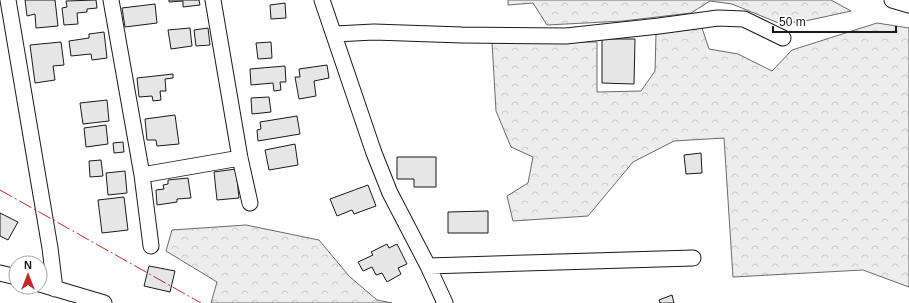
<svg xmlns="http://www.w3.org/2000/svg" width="909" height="303" font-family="Arial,sans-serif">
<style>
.forest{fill:url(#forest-crowns);stroke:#6a6a6a}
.building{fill:#e6e6e6;stroke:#1a1a1a}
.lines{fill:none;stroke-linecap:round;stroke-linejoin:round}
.minor-casing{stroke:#1a1a1a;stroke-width:17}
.minor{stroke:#fff;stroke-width:15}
.power{stroke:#c62828;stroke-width:1;stroke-dasharray:14 3 2 3;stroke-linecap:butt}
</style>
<defs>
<pattern id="forest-crowns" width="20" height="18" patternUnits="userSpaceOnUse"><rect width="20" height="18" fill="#ededed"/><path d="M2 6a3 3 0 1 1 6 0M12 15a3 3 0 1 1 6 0" fill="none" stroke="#cbcbcb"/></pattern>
</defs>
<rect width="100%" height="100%" fill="#fff"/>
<path class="forest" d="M 508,0 L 831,0 L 851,11 L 810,20 L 781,24 L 732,4 L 710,1 L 691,13 L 623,21 L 547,25 L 533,3 L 508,5 Z
M 877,23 L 909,28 L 909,287 L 863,270 L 733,277 L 724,138 L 674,141 L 633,162 L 588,216 L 513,221 L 507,196 L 528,183 L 533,157 L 511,147 L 496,111 L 492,42 L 597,42 L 597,92 L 641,91 L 655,71 L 656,34 L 702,28 L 709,49 L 738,54 L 772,71 L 792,50 Z
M 246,225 L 319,240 L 349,276 L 377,300 L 392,303 L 211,303 L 217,282 L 166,251 L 172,230 Z"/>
<path class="building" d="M 25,0 L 55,0 L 58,26 L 36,28 L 35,14 L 27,16 Z
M 96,0 L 97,8 L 87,9 L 87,12 L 77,13 L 78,24 L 64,25 L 62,8 L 67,7 L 66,1 Z
M 169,0 L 199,0 L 200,5 L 183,7 L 183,1 L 169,2 Z
M 285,3 L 286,18 L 271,19 L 270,5 Z
M 155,4 L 157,23 L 125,27 L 122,8 Z
M 190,28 L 192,46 L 171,49 L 168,30 Z
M 208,28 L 210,45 L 196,46 L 194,30 Z
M 104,32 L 107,58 L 92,60 L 91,54 L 71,56 L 69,41 L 89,38 L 89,34 Z
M 602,39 L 635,39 L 634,84 L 602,83 Z
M 61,42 L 64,65 L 53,66 L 55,80 L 35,83 L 30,45 Z
M 271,42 L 272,58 L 258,59 L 256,43 Z
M 327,65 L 329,78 L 314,81 L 316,96 L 299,99 L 295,77 L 300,77 L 299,69 Z
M 285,66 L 286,82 L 280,82 L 281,90 L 274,91 L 273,83 L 251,85 L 250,69 Z
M 173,74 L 173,78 L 165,79 L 166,91 L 160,91 L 161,100 L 153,101 L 152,96 L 139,97 L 137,78 Z
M 269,97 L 271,112 L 252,114 L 251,98 Z
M 107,100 L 109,121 L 83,124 L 80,103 Z
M 175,115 L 179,144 L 157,146 L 156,140 L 147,140 L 145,119 Z
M 297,116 L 300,134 L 258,141 L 257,130 L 261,129 L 260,122 Z
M 106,125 L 108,144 L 86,147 L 84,128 Z
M 123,142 L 124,152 L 114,153 L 113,143 Z
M 295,144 L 298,165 L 269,170 L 265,150 Z
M 701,153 L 702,173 L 686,174 L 684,155 Z
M 397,157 L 436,157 L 436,187 L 414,187 L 414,179 L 397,179 Z
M 101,160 L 103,176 L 90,177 L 89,161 Z
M 236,169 L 239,198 L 217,200 L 214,172 Z
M 125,171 L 127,193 L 108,195 L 106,173 Z
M 188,178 L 191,198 L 177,199 L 177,202 L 157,205 L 156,190 L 164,189 L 163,185 L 168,184 L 168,180 Z
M 368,185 L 376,206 L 354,214 L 352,210 L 337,216 L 330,199 Z
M 124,197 L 128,230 L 102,233 L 98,200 Z
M 488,211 L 488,233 L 448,233 L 448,212 Z
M 0,213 L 18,222 L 8,240 L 0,236 Z
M 387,244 L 389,248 L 397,244 L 407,264 L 398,268 L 401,274 L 387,282 L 382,273 L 376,275 L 372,267 L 363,271 L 358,262 L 373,255 L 371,252 Z
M 149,266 L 175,271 L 170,292 L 144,286 Z
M 672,295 L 674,303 L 660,303 L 659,300 Z"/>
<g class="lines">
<g class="minor-casing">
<path id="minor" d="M 8,0 L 50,248 L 55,289
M 111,0 L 142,175 L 151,246
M 213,0 L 240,158 L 250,203
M 322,0 L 374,153 L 390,193 L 428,266 L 445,303
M 892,0 L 909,5
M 335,34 L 374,32 L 462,35 L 566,36 L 659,26 L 718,18 L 744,19 L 783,38
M 142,175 L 240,158
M 428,266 L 693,258
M 0,273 L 16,277
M 40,284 L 104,303"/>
</g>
<use href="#minor" class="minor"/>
<path class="power" d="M 0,190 L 201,303"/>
</g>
<g transform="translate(28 275)"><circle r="19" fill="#ffffff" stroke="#a3a3a3"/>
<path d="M0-3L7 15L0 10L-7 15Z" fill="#c62828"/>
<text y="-6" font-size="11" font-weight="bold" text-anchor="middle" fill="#1a1a1a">N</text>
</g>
<path d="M773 26v6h123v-6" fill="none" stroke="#1a1a1a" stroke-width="2"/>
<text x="779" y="26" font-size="12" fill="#1a1a1a" stroke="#ffffff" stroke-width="3" paint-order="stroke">50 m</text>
</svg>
